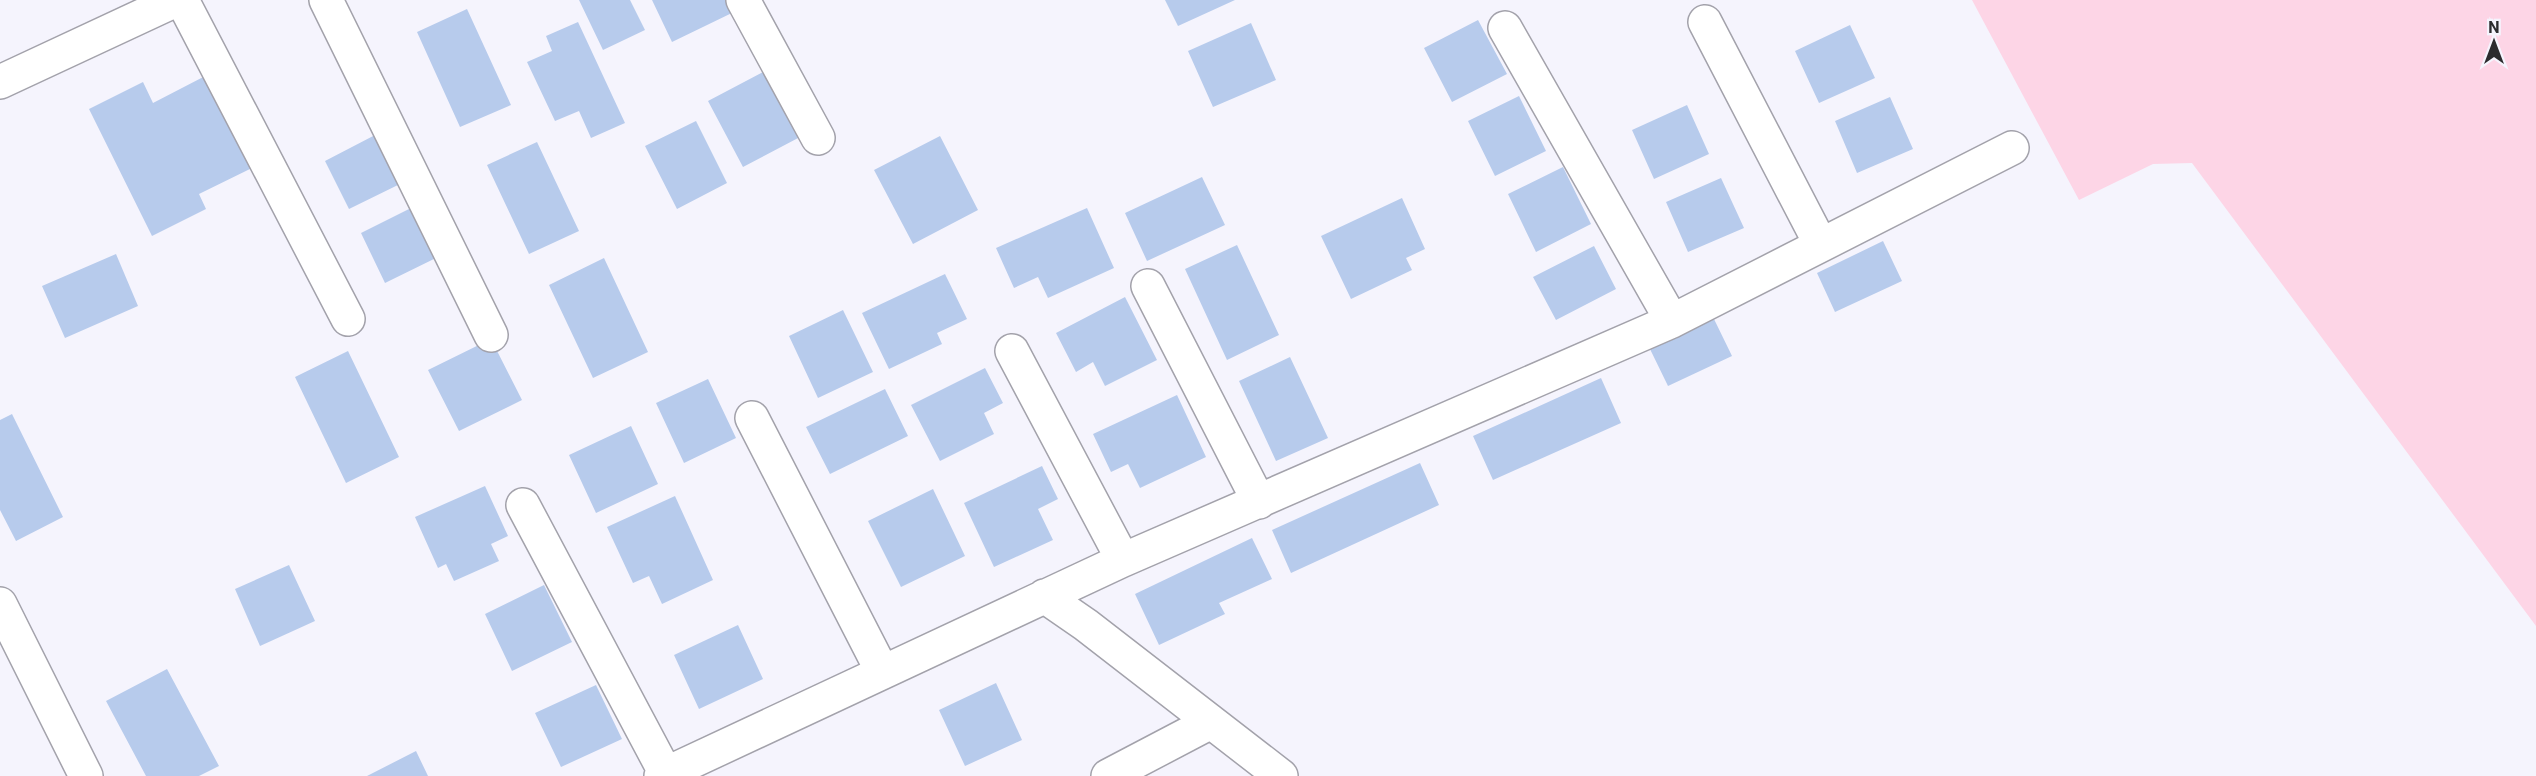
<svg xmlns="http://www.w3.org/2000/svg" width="2536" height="776" font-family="Roboto,sans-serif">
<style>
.green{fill:#fdd5e6}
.building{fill:#b7cbec}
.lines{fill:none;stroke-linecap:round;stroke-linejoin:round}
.street-casing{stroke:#a3a2ab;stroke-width:36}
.street{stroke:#fff;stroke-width:33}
</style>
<rect width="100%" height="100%" fill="#f5f4fd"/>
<path class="green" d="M 1972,0 L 2536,0 L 2536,626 L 2192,163 L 2153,164 L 2079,200 Z"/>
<path class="building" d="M 579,0 L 630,0 L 645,30 L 603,50 Z
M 652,0 L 730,0 L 736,11 L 672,42 Z
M 1165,0 L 1235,0 L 1178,26 Z
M 467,9 L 511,105 L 460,127 L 417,32 Z
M 1478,20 L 1507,74 L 1452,102 L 1424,48 Z
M 578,22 L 625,123 L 591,138 L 579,111 L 555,121 L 527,62 L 552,51 L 546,36 Z
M 1251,23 L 1276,80 L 1213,107 L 1188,51 Z
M 1850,25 L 1875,78 L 1819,103 L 1795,51 Z
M 765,71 L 800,137 L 743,167 L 708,101 Z
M 209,74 L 254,167 L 199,194 L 206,209 L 152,236 L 89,109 L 143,82 L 153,103 Z
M 1519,96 L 1546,151 L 1495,176 L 1468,121 Z
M 1890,97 L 1913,149 L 1857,173 L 1835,121 Z
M 1687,105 L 1709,154 L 1654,179 L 1632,130 Z
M 696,121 L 727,183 L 677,209 L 645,146 Z
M 377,134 L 402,183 L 349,209 L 325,161 Z
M 940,136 L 978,210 L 913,244 L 874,170 Z
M 537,142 L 579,231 L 529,254 L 487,165 Z
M 1563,167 L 1591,224 L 1536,252 L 1508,194 Z
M 1202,177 L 1225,225 L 1147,261 L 1125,213 Z
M 1721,178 L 1744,228 L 1688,252 L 1666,202 Z
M 1402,198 L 1425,249 L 1406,258 L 1412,270 L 1351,299 L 1321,236 Z
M 415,206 L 440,256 L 385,283 L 361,233 Z
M 1087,208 L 1114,268 L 1048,298 L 1038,277 L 1014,288 L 996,248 Z
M 1883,241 L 1902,281 L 1835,312 L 1817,273 Z
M 1237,245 L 1279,335 L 1227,360 L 1185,269 Z
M 1594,246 L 1616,289 L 1556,320 L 1533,277 Z
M 116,254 L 138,306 L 65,338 L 42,286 Z
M 604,258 L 648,352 L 593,378 L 549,285 Z
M 945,274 L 967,319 L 937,333 L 942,344 L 889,369 L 862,313 Z
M 1125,297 L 1157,360 L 1105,386 L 1093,362 L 1076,372 L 1056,333 Z
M 843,310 L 873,372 L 818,398 L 789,336 Z
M 1713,317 L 1732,356 L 1668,386 L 1649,347 Z
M 491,339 L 522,400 L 459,431 L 428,370 Z
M 348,351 L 399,457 L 346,483 L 295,377 Z
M 1290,357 L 1328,438 L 1276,461 L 1239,381 Z
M 985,368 L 1003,403 L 984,413 L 994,434 L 940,461 L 911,405 Z
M 1601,378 L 1621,423 L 1493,480 L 1473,436 Z
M 708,379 L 736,438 L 684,463 L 656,403 Z
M 885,389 L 908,436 L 830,474 L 806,427 Z
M 1177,395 L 1206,457 L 1140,488 L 1128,464 L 1111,472 L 1093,434 Z
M 12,414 L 63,517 L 16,541 L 0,510 L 0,420 Z
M 631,426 L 658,484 L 596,513 L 569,455 Z
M 1420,463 L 1439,505 L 1291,573 L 1272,530 Z
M 1042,466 L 1058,499 L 1038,509 L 1053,540 L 994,567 L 964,503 Z
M 485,486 L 508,536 L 491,544 L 499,561 L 454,581 L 446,564 L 438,568 L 415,517 Z
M 933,489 L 965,556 L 901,587 L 868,521 Z
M 675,496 L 713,580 L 662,604 L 649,576 L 633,583 L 607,527 Z
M 1252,538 L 1272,579 L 1219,603 L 1225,614 L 1159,645 L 1135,594 Z
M 289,565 L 315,621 L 260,646 L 235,589 Z
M 544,585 L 572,642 L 512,671 L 485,614 Z
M 738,625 L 763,679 L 699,709 L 674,655 Z
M 167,669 L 219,766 L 199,776 L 146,776 L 106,701 Z
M 996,683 L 1022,740 L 965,766 L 939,710 Z
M 596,685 L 622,739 L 561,767 L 535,713 Z
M 416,751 L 428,776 L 367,776 Z"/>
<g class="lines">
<g class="street-casing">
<path id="street" d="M 182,0 L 348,319
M 326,0 L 491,335
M 743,0 L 818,138
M 1705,22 L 1821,245
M 1505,28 L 1672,321
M 0,82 L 176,0
M 1148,286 L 1259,502
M 1012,351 L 1123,560
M 752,418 L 882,671
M 523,505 L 666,774
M 1044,596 L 1086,625 L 1281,776
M 0,604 L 86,776
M 661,776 L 1123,560 L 1672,321 L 2012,148
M 1108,776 L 1211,722"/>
</g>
<use href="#street" class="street"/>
</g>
<g transform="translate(2494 42)" stroke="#f5f4fd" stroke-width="4.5" paint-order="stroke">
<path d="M0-4.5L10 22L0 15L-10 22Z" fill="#2b2b2e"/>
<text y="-9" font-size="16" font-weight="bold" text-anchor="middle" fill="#2b2b2e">N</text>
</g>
</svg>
